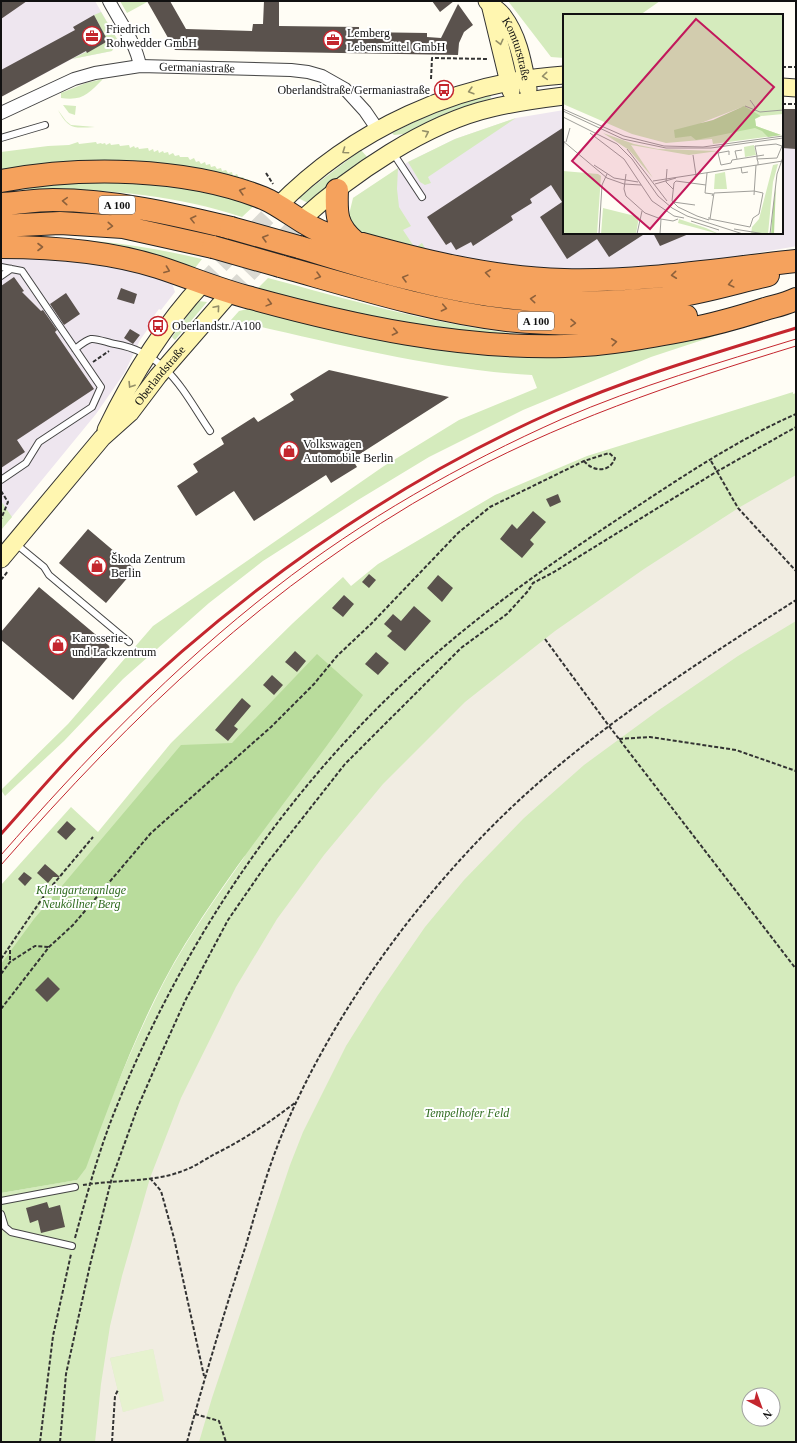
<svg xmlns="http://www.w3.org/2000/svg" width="797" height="1443" font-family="'Times New Roman',serif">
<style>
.industrial{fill:#eee6ef}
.green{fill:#d5ebbd;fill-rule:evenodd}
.forest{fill:#b9dc9c}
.pitch{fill:#e6f2cf}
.plaza{fill:#f1ede2;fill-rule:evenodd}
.building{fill:#5a524d}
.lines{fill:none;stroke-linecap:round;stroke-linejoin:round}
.secondary-tunnel{stroke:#dbdad3;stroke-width:17;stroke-dasharray:17 8;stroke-linecap:butt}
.lane-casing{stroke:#444;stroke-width:8}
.street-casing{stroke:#444;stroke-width:14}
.secondary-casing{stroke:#333;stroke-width:19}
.highway-casing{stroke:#222;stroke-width:24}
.path{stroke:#333;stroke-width:2;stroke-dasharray:4 2;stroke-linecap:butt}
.lane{stroke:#fff;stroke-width:6}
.street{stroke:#fff;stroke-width:12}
.secondary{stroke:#fff6b0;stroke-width:17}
.highway{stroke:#f5a25d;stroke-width:22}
.tram{stroke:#c4262e;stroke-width:1}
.rail{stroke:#c4262e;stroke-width:3}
.highway-bridge-casing{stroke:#222;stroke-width:24;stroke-linecap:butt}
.highway-bridge{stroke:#f5a25d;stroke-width:22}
.oneway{stroke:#948f68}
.oneway2{stroke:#8e613b}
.labels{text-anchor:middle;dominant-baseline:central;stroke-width:4;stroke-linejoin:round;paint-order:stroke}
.shield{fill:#fff;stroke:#585858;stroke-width:1}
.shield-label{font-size:11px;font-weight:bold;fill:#111}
.poi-label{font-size:12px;fill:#111;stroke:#fff;text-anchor:start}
.street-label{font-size:12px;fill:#111;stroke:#fff}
.park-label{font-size:12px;font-style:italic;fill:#2f6b1f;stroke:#fff}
.inset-road{fill:none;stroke:#a09f9a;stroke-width:1}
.view{fill:#c2185b;fill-opacity:0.15;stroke:#c2185b;stroke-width:2}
.inset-edge{fill:none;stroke:#111;stroke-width:2}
</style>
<rect width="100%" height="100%" fill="#fffdf5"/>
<path class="industrial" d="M 1,1 L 95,1 L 117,39 L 112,51 L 72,59 L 1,97 Z
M 782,109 L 796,109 L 796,246 L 792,247 L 697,263 L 556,274 L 415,252 L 353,198 L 408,162 L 455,139 L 516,118 L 564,110 L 564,233 L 782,233 Z
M 64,251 L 171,280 L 175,292 L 161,310 L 159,309 L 153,317 L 155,319 L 140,340 L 125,372 L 96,414 L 1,530 L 1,252 Z"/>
<path class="green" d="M 120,1 L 149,1 L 127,13 Z
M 508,1 L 660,1 L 640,15 L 564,15 L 564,58 L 551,57 Z
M 101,12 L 117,39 L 112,51 L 72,59 L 108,41 L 94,15 Z
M 103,79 C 88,94 83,101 61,98 L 61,93 L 86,83 Z
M 490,94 L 491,98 L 445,115 L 404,134 L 394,135 L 392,133 L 437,111 Z
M 63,105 L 76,106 L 75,115 L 69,113 Z
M 58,110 L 66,121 L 71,125 L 95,127 C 74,128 69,130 58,110 Z
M 516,118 L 428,177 L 431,183 L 425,185 L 420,182 L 408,162 L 455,139 Z
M 78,142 L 79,144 L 96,142 L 97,144 L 101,143 L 102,144 L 105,143 L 106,145 L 110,143 L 111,145 L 119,144 L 120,146 L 129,145 L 130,148 L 134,146 L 135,148 L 138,147 L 139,149 L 148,148 L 149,151 L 153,149 L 154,152 L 158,150 L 159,153 L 163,151 L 164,153 L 168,152 L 169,155 L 173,153 L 175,156 L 179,155 L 180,157 L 188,157 L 190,160 L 194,158 L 196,162 L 199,161 L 201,164 L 205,162 L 206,165 L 210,164 L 211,167 L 215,166 L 217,169 L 221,168 L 222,171 L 226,170 L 228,173 L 232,172 L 233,176 L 237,174 L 239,178 L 243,177 L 245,180 L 248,179 L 250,183 L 254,181 L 256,185 L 259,184 L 261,187 L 265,186 L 267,191 L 249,187 L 1,175 L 1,152 L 48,146 L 69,145 Z
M 361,150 L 368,158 L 308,203 L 298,198 Z
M 398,168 L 397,189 L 399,207 L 411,226 L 403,230 L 415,248 L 422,243 L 429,255 L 360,235 L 347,223 L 353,198 Z
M 160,181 L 258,202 L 242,217 C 164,191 83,187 1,190 L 28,183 Z
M 53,239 C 104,240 152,247 202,259 L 191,273 Z
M 268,278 C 361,303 453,330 550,337 L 442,333 L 254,292 Z
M 198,301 L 207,302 L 175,340 L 172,337 Z
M 256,307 L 460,347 L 757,322 L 651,357 L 523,410 L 429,457 L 358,500 L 263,561 L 209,603 L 123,679 L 64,741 L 5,796 L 1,790 L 68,724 L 153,626 L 384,466 L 459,420 L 537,388 L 532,375 C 430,369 330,342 231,320 L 239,311 Z
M 793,392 L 793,394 L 796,393 L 796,1442 L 1,1442 L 1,1193 L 76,1180 C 106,1115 130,1048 163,984 C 186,939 216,898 245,856 L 1,1041 L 1,885 L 71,807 L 98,832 L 171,743 L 293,623 L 343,577 L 351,586 L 378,564 L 495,495 L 587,456 ZM 749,1395 L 773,1395 L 773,1419 L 749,1419 Z
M 1,501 L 12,517 L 1,530 Z"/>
<path class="forest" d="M 317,654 L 363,695 C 305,779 239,857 185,944 C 142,1014 114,1092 86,1168 L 77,1180 L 1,1193 L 1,964 L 34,919 L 181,745 L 232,743 Z"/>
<path class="pitch" d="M 153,1349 L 165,1402 L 123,1412 L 110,1358 Z"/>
<path class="plaza" d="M 796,475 L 796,621 L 738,656 L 659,710 L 584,765 L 524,818 L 464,880 L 425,927 L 378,995 L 346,1046 L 303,1132 L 290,1165 L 212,1398 L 199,1442 L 95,1442 L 101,1384 L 110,1326 L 122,1276 L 150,1178 L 181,1098 L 236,987 L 277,919 L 324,855 L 383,784 L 465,702 L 555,631 L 644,569 L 740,507 ZM 153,1349 L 164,1401 L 123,1412 L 110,1358 Z"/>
<path class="building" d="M 1,1 L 27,1 L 1,19 Z
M 147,1 L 170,1 L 186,29 L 252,31 L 253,24 L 263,24 L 264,1 L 279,1 L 279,26 L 359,27 L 359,32 L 427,33 L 427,37 L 441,38 L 458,4 L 473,25 L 464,32 L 459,43 L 458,55 L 175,50 Z
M 432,1 L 454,1 L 440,12 Z
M 94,15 L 108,41 L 87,53 L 86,51 L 1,97 L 1,70 L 75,30 L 73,27 Z
M 782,109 L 796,109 L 796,149 L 782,148 Z
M 564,127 L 564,233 L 646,233 L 609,257 L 597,239 L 567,259 L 540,217 L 562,202 L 551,185 L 530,199 L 532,203 L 511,216 L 513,220 L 473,246 L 471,242 L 456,250 L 451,242 L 446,245 L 427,217 Z
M 653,233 L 691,233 L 660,246 Z
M 14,277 L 24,291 L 22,292 L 41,311 L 43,310 L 57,330 L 55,332 L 94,389 L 17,440 L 25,452 L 1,468 L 1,286 Z
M 121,288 L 137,294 L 134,304 L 117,299 Z
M 66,293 L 80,314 L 64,325 L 50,304 Z
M 130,329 L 140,335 L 133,344 L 124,338 Z
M 329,370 L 449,397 L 352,459 L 357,467 L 331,483 L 326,475 L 254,521 L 234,491 L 196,516 L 177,486 L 198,472 L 193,464 L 224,444 L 221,438 L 254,417 L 258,422 L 294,400 L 290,394 Z
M 558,494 L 561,502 L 550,507 L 546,499 Z
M 533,511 L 546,522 L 530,540 L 534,544 L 522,558 L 500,539 L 512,524 L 517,529 Z
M 88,529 L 135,569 L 106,603 L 59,563 Z
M 369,574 L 376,580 L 369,588 L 362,582 Z
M 438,575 L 453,588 L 442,602 L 427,588 Z
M 39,587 L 114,650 L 73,700 L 1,640 L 1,632 Z
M 344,595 L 354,604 L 343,617 L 332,608 Z
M 414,606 L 431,621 L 405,651 L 387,636 L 392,631 L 384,624 L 393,614 L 401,621 Z
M 295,651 L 306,661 L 297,672 L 285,662 Z
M 376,652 L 389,663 L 378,675 L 365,664 Z
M 272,675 L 283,685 L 274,695 L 263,685 Z
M 242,698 L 251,706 L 234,726 L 238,729 L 228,741 L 215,730 Z
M 67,821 L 76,829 L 66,840 L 57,832 Z
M 45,864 L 60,877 L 53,877 L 48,883 L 37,873 Z
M 24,872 L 32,878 L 25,886 L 18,879 Z
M 48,977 L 60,989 L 47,1002 L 35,990 Z
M 47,1202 L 49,1208 L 60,1205 L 65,1227 L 41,1233 L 38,1220 L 30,1223 L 26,1208 Z"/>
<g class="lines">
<path class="secondary-tunnel" d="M 203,283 L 277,207
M 231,292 L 300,221"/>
<g class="lane-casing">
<path id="lane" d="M 1,138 L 45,125
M 393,153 L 422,197
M 1,267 L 22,271 L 101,387 L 92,407 L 39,442 L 26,463 L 1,480
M 1,276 L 11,269
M 75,349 C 79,346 86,340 91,339 C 97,338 108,343 115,344 C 167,353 183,391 210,431
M 16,544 L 44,567 L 49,575 L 129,642
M 1,1201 L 75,1187
M 1,1214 L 5,1227 L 11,1232 L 72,1246"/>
</g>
<g class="street-casing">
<g id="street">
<path d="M 109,1 C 120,22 136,43 140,66"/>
<path id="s1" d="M 1,113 L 74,79 L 95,73 L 140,66 L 291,70 L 308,72 L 322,76 L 345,89 L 365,111 L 378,130"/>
</g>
</g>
<g class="secondary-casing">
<g id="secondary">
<path id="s2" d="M 487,1 C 492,7 499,10 503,16 C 519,37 523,64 528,89"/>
<path d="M 490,4 L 511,91"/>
<path d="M 782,87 L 796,88"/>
<path d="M 277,207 C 353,129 457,82 564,75"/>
<path d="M 300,221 C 350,175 426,123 492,108 C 516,102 540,99 564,96"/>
<path d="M 106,430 C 131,378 163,326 203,283"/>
<path id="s3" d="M 1,559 L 102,438 L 130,413 L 158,376 L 231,292"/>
</g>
</g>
<g class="highway-casing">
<path id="highway" d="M 1,181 C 82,166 185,167 263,198 C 285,207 303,226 327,234 C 404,256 483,278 564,280 C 642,282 719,269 796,261
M 337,190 C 336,214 336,226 355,242
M 1,204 C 18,203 36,200 53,200 C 113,200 173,214 231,228
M 1,226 L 60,223 L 123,227 L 213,247
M 1,247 C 54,247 107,251 158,267 C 189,277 219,290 251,298 C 353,326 459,349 565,346 C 607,345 649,337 690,329 C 716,324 740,317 765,309 C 775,306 786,304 796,299
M 299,247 C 339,259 378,272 419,281 C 498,301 583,307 665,298 C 699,294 734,283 768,275
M 280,266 C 355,287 430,311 507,320 C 566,326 627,324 686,316"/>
</g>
<path class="path" d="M 782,67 L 796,67
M 431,79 L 432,58 L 489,59
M 782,104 L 796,104
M 266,173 L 273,184
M 93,362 L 109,351
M 711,461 L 738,508 L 796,571
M 1,491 L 8,502 L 1,519
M 1,580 L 8,571
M 545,639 L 609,726 L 796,969
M 619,739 L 650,737 L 736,750 L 796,771
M 10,950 L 10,962
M 1,959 L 46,893 L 93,837
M 1,974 L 10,962 L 35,946 L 49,947
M 1,1009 L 49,947 L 73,925 L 151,833 L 271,727 L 314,684 L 337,656 L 371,624 L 458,533 L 490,507 L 584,461 L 609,453 L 615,458 C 610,473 593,472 584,461
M 150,1178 L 161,1191 L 174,1238 L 204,1376
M 83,1185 C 113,1180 153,1182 180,1172 C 192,1168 203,1161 213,1155 C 243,1140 269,1123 296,1102
M 75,1238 C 87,1194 99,1150 116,1108 C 182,945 282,794 412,675 C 475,617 544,568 615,521 C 673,483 732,442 796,414
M 195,1414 L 219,1421 L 226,1442
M 40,1442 L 53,1336 L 71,1254
M 60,1442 L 66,1374 L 90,1265 L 111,1181 L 137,1109 L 161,1054 L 185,1001 L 228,920 L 268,862 L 345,764 L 461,648 L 507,614 L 528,591 L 533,583 L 554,572 L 716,472 L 796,427
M 112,1442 L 115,1396 L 118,1390
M 187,1442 C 205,1376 225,1310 246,1245 C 257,1207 268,1168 283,1132 C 337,1002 438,869 544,778 C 622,711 710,655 796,600"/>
<use href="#lane" class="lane"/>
<use href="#street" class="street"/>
<use href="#secondary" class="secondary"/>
<use href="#highway" class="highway"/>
<path class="tram" d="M 1,855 C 85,759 173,667 275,588 C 362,520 461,464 562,419 C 638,386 718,363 796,339
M 1,865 C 132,715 269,583 445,485 C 555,423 675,383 796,346"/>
<path class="rail" d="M 1,834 C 36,795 70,754 109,718 C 240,592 388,485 555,411 C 632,377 715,353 796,328"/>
<g class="highway-bridge-casing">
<path id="highway-bridge" d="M 231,228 L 299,247
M 213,247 L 280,266"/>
</g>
<use href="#highway-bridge" class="highway-bridge"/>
</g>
<defs><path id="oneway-chevron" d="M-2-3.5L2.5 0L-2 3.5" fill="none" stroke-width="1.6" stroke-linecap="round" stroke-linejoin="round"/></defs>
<g class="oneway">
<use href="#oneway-chevron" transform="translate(500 42) rotate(76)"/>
<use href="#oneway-chevron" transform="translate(545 76) rotate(175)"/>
<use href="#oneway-chevron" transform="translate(471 91) rotate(164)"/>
<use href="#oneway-chevron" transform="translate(426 133) rotate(-26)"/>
<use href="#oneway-chevron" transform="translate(345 151) rotate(145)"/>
<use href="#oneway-chevron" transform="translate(217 308) rotate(-49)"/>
<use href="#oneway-chevron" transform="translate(131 385) rotate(122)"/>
</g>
<g class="oneway2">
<use href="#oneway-chevron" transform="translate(242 191) rotate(-164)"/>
<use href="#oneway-chevron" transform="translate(65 201) rotate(-176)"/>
<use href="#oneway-chevron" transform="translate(193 219) rotate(-166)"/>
<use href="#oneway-chevron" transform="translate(110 226) rotate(4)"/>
<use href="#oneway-chevron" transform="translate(265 238) rotate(-164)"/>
<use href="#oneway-chevron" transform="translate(40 247)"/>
<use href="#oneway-chevron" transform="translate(167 270) rotate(21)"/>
<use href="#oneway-chevron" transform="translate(488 273) rotate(-172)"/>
<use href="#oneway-chevron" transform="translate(674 275) rotate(174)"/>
<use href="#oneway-chevron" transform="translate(318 276) rotate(15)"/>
<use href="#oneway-chevron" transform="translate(405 278) rotate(-165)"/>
<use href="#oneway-chevron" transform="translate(731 284) rotate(166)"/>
<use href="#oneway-chevron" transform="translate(533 299) rotate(-175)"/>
<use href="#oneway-chevron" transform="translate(269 303) rotate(15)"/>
<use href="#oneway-chevron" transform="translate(444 308) rotate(12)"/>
<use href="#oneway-chevron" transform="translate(573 323) rotate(1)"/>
<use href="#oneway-chevron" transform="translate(395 332) rotate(12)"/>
<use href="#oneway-chevron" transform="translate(614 342) rotate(-6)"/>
</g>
<defs>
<g id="office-ring" transform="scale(1)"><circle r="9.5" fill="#fff" stroke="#c4262e" stroke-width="1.5"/><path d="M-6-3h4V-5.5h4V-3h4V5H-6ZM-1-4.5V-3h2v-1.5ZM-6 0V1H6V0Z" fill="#c4262e"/></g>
<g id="bus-ring" transform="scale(1)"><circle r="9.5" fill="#fff" stroke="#c4262e" stroke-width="1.5"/><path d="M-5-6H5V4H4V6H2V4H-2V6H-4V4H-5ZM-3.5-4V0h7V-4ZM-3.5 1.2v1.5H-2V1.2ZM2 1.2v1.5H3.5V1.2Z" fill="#c4262e"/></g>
<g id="shop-ring" transform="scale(1)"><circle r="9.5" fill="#fff" stroke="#c4262e" stroke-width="1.5"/><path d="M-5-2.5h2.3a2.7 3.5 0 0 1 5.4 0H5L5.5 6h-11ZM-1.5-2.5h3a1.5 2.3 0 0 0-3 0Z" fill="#c4262e"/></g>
</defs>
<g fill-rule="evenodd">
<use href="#office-ring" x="92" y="36"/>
<use href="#office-ring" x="333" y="40"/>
<use href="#bus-ring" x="444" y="90"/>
<use href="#bus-ring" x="158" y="326"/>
<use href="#shop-ring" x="289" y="451"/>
<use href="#shop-ring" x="97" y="566"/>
<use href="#shop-ring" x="58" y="645"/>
</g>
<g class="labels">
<g class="shield">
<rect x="99" y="196" width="36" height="18" rx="3"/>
<rect x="518" y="312" width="36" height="18" rx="3"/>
</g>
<g class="shield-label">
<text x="117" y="205">A 100</text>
<text x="536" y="321">A 100</text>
</g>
<g class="poi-label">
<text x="106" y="29">Friedrich<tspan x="106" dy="14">Rohwedder GmbH</tspan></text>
<text x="347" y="33">Lemberg<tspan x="347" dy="14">Lebensmittel GmbH</tspan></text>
<text x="430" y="90" text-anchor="end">Oberlandstraße/Germaniastraße</text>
<text x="172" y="326">Oberlandstr./A100</text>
<text x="303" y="444">Volkswagen<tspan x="303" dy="14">Automobile Berlin</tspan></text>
<text x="111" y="559">Škoda Zentrum<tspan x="111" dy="14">Berlin</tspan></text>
<text x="72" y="638">Karosserie-<tspan x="72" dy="14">und Lackzentrum</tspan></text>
</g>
<g class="street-label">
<text stroke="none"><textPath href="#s2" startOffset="58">Komturstraße</textPath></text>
<text stroke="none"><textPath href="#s1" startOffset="205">Germaniastraße</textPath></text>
<text stroke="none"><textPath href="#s3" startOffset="243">Oberlandstraße</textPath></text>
</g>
<g class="park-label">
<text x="81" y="890">Kleingartenanlage<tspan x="81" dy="14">Neuköllner Berg</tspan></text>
<text x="467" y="1113">Tempelhofer Feld</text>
</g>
</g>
<g transform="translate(563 14)">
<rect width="220" height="220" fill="#fffdf5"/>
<path d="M 0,0 L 220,0 L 220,100 L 198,102 L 179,93 L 138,109 L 192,105 L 193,112 L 218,121 L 150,130 L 149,125 L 103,129 L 69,120 L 0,90 ZM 40,119 L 71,130 L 95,135 L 155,137 L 126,141 L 68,131 L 90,164 L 66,136 ZM 191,131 L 193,141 L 182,143 L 181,133 ZM 215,150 L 210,168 L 205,220 L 188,220 L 189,213 L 196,205 L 210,151 ZM 0,157 L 35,160 L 38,162 L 34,220 L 0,220 ZM 162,158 L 164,175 L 151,175 L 152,160 ZM 40,194 L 76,203 L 73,220 L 38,220 ZM 116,205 L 143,214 L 156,220 L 115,209 Z" fill="#d5ebbd"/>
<path d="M 181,92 L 198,102 L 192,105 L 193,112 L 218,121 L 205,123 L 199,117 L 192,114 L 133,126 L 128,122 L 112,124 L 111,116 L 150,106 ZM 213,171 L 211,220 L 208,220 L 210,194 Z" fill="#b9dc9c"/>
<path class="inset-road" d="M 187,86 L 192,93 L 191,97M 182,92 L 197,98 L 220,96M 0,95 L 61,122 L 101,132 L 140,133 L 220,122M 0,97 L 60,125 L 103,134 L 148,134 L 220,124M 0,103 L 54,130 L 69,145 L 95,182 L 109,194 L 124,202 L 180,220M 27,119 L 61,145 L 89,187 L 111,202 L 121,204M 0,127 L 44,164 L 61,170 L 78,171M 3,128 L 7,114M 64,135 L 104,187M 130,141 L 133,161M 166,141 L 166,137 L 155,139 L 158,151 L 168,149 L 169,146 L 201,141M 0,142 L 1,127M 174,145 L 172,137 L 179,136M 194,145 L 214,144 L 219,132 L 213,130 L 193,132 L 192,132 L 194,142 L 194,145 L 195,148 L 195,151M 31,151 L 51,164 L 75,168M 178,153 L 179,159 L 185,158M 104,155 L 103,168 L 110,175M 144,159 L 142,179 L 150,180 L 149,182M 63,160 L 61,175 L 63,182 L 82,199 L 98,205M 90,167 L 220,147M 92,170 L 113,164M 143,171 L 113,167 L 111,169 L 109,187 L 115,193 L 134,202 L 146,206 L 146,203M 191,177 L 200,179 L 196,200 L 190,204 L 187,213 L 147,205 L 151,179 ZM 191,181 L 193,151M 110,188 L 132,191M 98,205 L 110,207 L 115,205M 128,207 L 156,216M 171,215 L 202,220M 36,220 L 39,171 L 44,160M 74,220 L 79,197M 97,220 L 98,205M 207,220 L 214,160 L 220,143"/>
<path class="view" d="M 133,5 L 211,73 L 87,215 L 9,147 Z"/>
<rect width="220" height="220" class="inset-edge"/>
</g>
<rect width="797" height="1443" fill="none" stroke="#111111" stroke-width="4"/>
<g transform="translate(761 1407) rotate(139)"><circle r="19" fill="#ffffff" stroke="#a0a0a0"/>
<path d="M0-3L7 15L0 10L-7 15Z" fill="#c4262e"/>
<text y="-6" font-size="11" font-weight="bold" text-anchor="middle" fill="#111111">N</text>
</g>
</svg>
